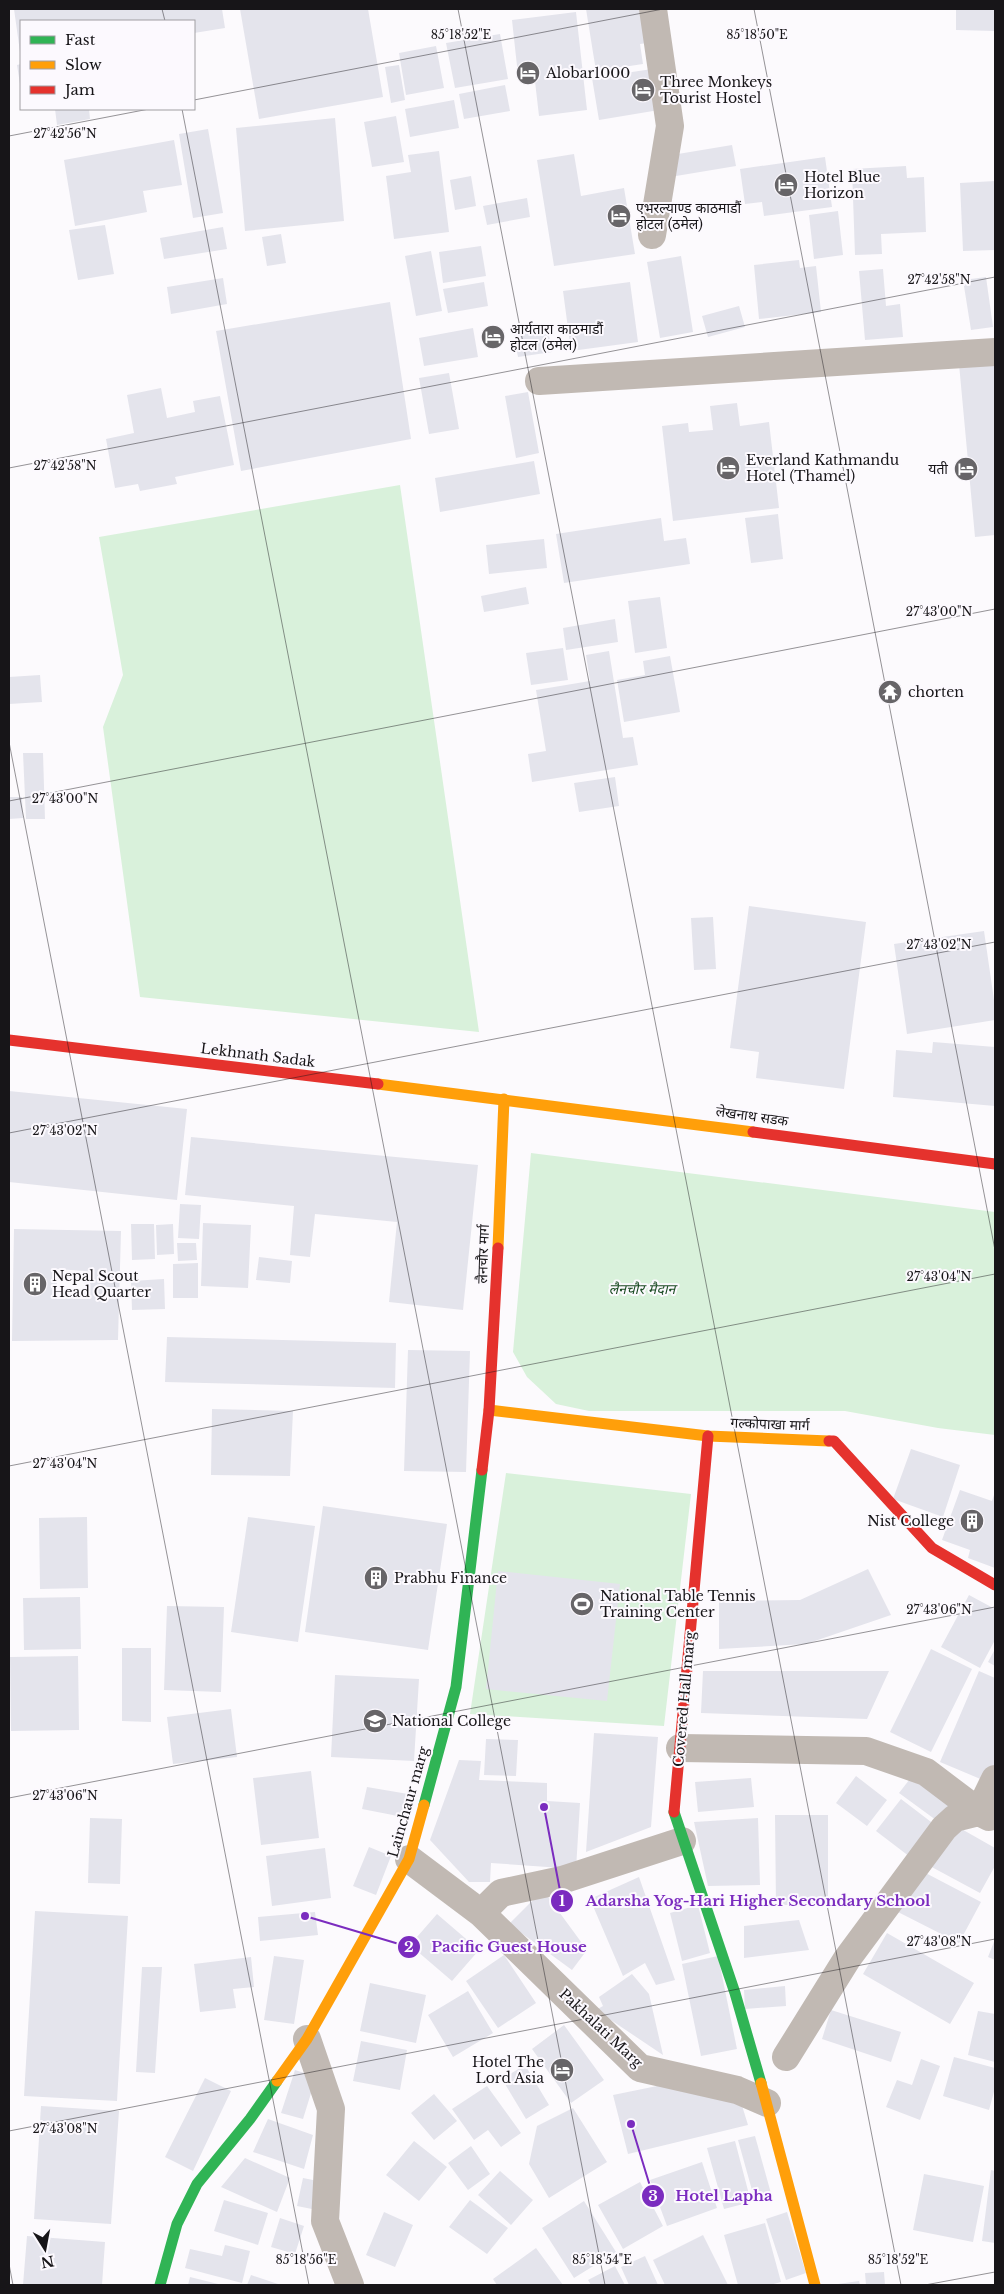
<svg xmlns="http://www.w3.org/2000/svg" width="1004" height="2294" font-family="'Libre Baskerville','Noto Sans Devanagari',serif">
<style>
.green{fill:#d9f1db}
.building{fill:#e4e4ec;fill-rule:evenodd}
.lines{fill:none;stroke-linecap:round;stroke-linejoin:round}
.street{stroke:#c1b9b3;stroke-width:28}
.fast{stroke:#30b455;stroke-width:11}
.slow{stroke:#ff9f0a;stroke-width:11}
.jam{stroke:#e5322d;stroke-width:11}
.ticks{fill:none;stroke:#171518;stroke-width:1;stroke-opacity:0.45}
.labels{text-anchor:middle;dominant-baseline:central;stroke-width:4;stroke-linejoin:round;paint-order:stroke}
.poi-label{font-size:14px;fill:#171518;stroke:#fcf9fe;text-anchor:start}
.street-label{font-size:14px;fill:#171518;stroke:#fcf9fe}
.park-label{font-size:14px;font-style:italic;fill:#1a4b22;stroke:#fcf9fe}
.ticks-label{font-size:12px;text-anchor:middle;fill:#171518;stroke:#fcf9fe;stroke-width:4;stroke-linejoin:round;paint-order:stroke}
.leader{fill:none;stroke:#7b2cbf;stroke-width:2}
.callout-dot{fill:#7b2cbf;stroke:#fcf9fe;stroke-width:2}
.mark-label{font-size:15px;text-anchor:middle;font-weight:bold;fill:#fff}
.callout-label{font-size:15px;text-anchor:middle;font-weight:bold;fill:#7b2cbf;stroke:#fcf9fe;stroke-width:4;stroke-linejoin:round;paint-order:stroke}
</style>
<rect width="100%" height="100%" fill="#fcfafd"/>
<path class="green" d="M 400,485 L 479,1032 L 140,997 L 103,727 L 123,675 L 99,537 Z
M 531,1153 L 995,1212 L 995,1435 L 938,1428 L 845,1411 L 589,1411 L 556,1404 L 527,1377 L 513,1352 Z
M 506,1473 L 691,1494 L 664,1726 L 470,1714 Z"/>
<path class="building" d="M 14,9 L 222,9 L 225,28 L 194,33 L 194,21 L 21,21 L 20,52 Z
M 240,9 L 368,9 L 383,97 L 259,119 Z
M 586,9 L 642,9 L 647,43 L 640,44 L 643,64 L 596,71 Z
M 956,9 L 995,9 L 995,31 L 956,30 Z
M 576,12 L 587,110 L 539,116 L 533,64 L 517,66 L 512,20 Z
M 500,34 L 508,79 L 455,88 L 446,43 Z
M 436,46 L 444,88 L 406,95 L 399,53 Z
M 21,64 L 21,83 L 20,84 L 17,65 Z
M 399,65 L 405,100 L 391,103 L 385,67 Z
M 652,69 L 659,110 L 599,120 L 592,78 Z
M 505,85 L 510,111 L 464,119 L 459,94 Z
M 454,100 L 459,128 L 410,137 L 405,109 Z
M 55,109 L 89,109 L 90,119 L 57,125 Z
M 396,116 L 404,162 L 372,167 L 364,122 Z
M 335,118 L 344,221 L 245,231 L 236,128 Z
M 208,129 L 223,213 L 193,218 L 179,134 Z
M 174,140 L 182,185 L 143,191 L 147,212 L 75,226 L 64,160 Z
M 732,145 L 736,166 L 670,177 L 666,156 Z
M 439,151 L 449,232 L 394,239 L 386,176 L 411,172 L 408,155 Z
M 574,154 L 581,196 L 624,188 L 635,254 L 554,266 L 537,160 Z
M 825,157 L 832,207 L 764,216 L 762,202 L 745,204 L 740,169 Z
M 906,166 L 907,178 L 924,177 L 926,232 L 881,234 L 882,254 L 855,255 L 852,169 Z
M 471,176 L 476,206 L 455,210 L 450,180 Z
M 995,181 L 995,250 L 963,251 L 960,183 Z
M 527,198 L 530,217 L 487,225 L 483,206 Z
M 838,211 L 843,255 L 814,259 L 809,215 Z
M 105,225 L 114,274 L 78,280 L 69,230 Z
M 223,227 L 227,249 L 164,259 L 160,238 Z
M 281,234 L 286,263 L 267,266 L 262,237 Z
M 481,246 L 486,276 L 443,283 L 439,252 Z
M 431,251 L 442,311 L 416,316 L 405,256 Z
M 681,256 L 693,332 L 660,338 L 647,262 Z
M 799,260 L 800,268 L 816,266 L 821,312 L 759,319 L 754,265 Z
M 883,269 L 886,306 L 900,304 L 903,337 L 865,340 L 859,271 Z
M 986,277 L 993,327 L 971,330 L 963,280 Z
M 223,278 L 227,304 L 171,314 L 167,287 Z
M 484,282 L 488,306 L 448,313 L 443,289 Z
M 630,282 L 638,342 L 571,351 L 563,291 Z
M 390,302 L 411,439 L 241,471 L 216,331 Z
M 739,306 L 745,327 L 708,337 L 702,316 Z
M 547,324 L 552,352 L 518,357 L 513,330 Z
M 473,328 L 478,357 L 424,366 L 419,338 Z
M 995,361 L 995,535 L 975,537 L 959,364 Z
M 449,373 L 459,429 L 429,434 L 419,378 Z
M 161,388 L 167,418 L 195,412 L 193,401 L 220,396 L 234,465 L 175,477 L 177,484 L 140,491 L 138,484 L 115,488 L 106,439 L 134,433 L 127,395 Z
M 528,392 L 539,453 L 516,458 L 505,396 Z
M 737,403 L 740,426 L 769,422 L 779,508 L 673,521 L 662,426 L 688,423 L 689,432 L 713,430 L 710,406 Z
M 534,461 L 540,494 L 440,512 L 435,478 Z
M 778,514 L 783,559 L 751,563 L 745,518 Z
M 661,518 L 664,541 L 686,538 L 690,564 L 564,583 L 556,534 Z
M 544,539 L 547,568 L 489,574 L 486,545 Z
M 526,587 L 529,604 L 484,612 L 481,596 Z
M 660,597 L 667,648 L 635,653 L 628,601 Z
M 615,619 L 618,642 L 566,650 L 563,628 Z
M 563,648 L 568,680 L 531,685 L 526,653 Z
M 609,651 L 623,738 L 633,737 L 638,765 L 532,782 L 528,754 L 546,751 L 536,690 L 590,681 L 586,655 Z
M 670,656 L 680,712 L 624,722 L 617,680 L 645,675 L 643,661 Z
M 40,675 L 42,702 L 9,704 L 9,677 Z
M 896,684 L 899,698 L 885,700 L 882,686 Z
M 23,753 L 43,753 L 45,819 L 26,819 Z
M 615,777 L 619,806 L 579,812 L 574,783 Z
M 9,797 L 22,797 L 23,818 L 9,819 Z
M 749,906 L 866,922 L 844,1089 L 756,1078 L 759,1052 L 730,1048 Z
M 713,917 L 716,969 L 694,970 L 691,918 Z
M 984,931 L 995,1007 L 995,1020 L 907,1034 L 894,944 Z
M 933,1042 L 995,1047 L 995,1106 L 893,1097 L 896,1050 L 932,1053 Z
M 9,1091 L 187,1109 L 177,1200 L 9,1182 Z
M 191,1137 L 478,1165 L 463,1310 L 389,1302 L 397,1222 L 315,1214 L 310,1257 L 290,1255 L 294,1206 L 185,1195 Z
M 180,1204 L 201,1205 L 199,1239 L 178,1238 Z
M 203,1223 L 251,1225 L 248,1288 L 201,1286 Z
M 131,1224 L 154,1224 L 155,1259 L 132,1260 Z
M 173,1224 L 174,1254 L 157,1255 L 156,1225 Z
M 14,1229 L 121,1231 L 118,1340 L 12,1341 ZM 57,1269 L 85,1271 L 84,1299 L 57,1298 Z
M 177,1243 L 196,1243 L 197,1260 L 178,1261 Z
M 259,1257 L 292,1261 L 290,1283 L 256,1280 Z
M 198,1263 L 198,1298 L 173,1298 L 173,1264 Z
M 164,1279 L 165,1309 L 132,1310 L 131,1281 Z
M 167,1337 L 396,1343 L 395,1388 L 165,1382 Z
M 408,1350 L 470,1351 L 466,1472 L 404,1471 Z
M 212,1409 L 293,1411 L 290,1476 L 211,1475 Z
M 911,1449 L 960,1465 L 943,1517 L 893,1499 Z
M 960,1490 L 992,1501 L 995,1492 L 995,1568 L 968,1558 L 970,1550 L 942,1540 Z
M 323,1506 L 447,1524 L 428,1650 L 305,1632 Z
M 87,1517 L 88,1588 L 40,1589 L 39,1518 Z
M 248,1517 L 315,1526 L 298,1642 L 231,1632 Z
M 868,1569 L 891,1615 L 806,1644 L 719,1649 L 719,1601 L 800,1600 Z
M 498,1571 L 620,1584 L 607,1701 L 486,1689 Z
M 969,1595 L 995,1609 L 995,1640 L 980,1668 L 941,1647 Z
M 80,1597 L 81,1649 L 24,1650 L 23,1598 Z
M 167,1606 L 224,1607 L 221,1692 L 164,1690 Z
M 122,1648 L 151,1648 L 151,1722 L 122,1721 Z
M 931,1649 L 972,1669 L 931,1752 L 890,1732 Z
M 995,1649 L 995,1666 L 988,1662 Z
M 78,1656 L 79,1730 L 11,1731 L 10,1657 Z
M 703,1671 L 889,1671 L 867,1719 L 701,1713 Z
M 979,1671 L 995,1678 L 995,1772 L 990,1783 L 940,1762 Z
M 335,1675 L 419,1679 L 414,1761 L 331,1757 Z
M 231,1709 L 237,1757 L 173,1764 L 167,1717 Z
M 594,1733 L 658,1737 L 651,1827 L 586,1852 Z
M 486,1739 L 518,1740 L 516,1776 L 484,1775 Z
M 459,1760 L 481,1761 L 479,1780 L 547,1783 L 547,1801 L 580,1803 L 576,1869 L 491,1863 L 490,1882 L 469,1882 L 430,1840 Z
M 311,1771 L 319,1838 L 261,1845 L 253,1778 Z
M 913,1775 L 954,1805 L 940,1823 L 899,1793 Z
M 856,1776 L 887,1800 L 867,1826 L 836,1803 Z
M 751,1778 L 754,1807 L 698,1812 L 695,1782 Z
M 367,1787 L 408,1794 L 403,1817 L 362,1809 Z
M 901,1799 L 939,1828 L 914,1860 L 876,1831 Z
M 775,1815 L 828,1815 L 828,1905 L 776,1905 Z
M 90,1818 L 122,1819 L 120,1884 L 88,1883 Z
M 758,1818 L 760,1885 L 708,1886 L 694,1822 Z
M 951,1823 L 995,1848 L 995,1866 L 980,1893 L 928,1865 Z
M 369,1847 L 391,1856 L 376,1895 L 353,1886 Z
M 325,1848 L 331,1898 L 272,1906 L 266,1856 Z
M 918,1869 L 981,1902 L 959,1943 L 896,1911 Z
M 639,1877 L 675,1980 L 656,1985 L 645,1963 L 623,1976 L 590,1899 Z
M 543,1890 L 587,1950 L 572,1970 L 509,1924 Z
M 698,1905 L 710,1953 L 682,1961 L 670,1913 Z
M 35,1911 L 128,1916 L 117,2101 L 24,2096 Z
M 315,1912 L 318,1935 L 260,1941 L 258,1917 Z
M 437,1914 L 479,1950 L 452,1981 L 410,1945 Z
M 799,1920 L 809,1950 L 744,1958 L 744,1926 Z
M 887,1933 L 974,1983 L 950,2024 L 863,1974 Z
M 995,1939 L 995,1960 L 988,1957 Z
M 504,1955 L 536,2003 L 498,2028 L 466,1981 Z
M 274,1956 L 304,1960 L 294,2024 L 264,2020 Z
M 718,1956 L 737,2049 L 701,2056 L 682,1964 Z
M 251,1957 L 254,1987 L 233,1989 L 236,2008 L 200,2012 L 194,1964 Z
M 142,1967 L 162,1967 L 155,2073 L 136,2072 Z
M 632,1974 L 649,1994 L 663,2055 L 596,2010 L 603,2006 L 599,1997 Z
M 370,1983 L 426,1995 L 416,2043 L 360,2031 Z
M 785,1986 L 786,2006 L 745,2009 L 744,1990 Z
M 468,1991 L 493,2033 L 453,2057 L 428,2015 Z
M 831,2010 L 901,2032 L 891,2062 L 822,2039 Z
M 978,2011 L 995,2014 L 995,2062 L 968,2055 Z
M 564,2025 L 604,2080 L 571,2103 L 532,2049 Z
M 361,2041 L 407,2050 L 400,2090 L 353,2081 Z
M 954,2057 L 995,2068 L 995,2088 L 989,2110 L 943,2096 Z
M 921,2059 L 940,2066 L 920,2120 L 886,2107 L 897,2080 L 912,2085 Z
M 525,2065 L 549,2105 L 526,2119 L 502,2079 Z
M 295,2070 L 316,2077 L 303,2119 L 281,2113 Z
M 205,2078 L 231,2091 L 193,2171 L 165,2157 Z
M 662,2085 L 740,2099 L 748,2125 L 628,2154 L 613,2095 Z
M 487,2086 L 521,2133 L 501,2147 L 488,2130 L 474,2140 L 452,2109 Z
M 434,2094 L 457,2121 L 434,2140 L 411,2113 Z
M 41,2106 L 119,2111 L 111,2224 L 34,2219 Z
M 573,2108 L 607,2162 L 549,2198 L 529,2164 L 537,2126 Z
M 268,2119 L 313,2135 L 304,2169 L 253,2152 Z
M 755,2136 L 772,2197 L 755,2201 L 738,2140 Z
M 414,2141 L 447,2167 L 419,2201 L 386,2175 Z
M 735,2141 L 751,2202 L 724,2209 L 707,2148 Z
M 471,2146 L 490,2174 L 468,2190 L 448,2163 Z
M 245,2158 L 290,2178 L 277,2212 L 221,2187 Z
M 702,2162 L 717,2208 L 667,2226 L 650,2180 Z
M 991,2170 L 995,2171 L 995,2243 L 982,2241 Z
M 500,2171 L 533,2200 L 511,2225 L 478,2195 Z
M 924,2174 L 984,2186 L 973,2242 L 913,2230 Z
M 303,2178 L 318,2181 L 312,2209 L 297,2206 Z
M 640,2182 L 663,2226 L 623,2249 L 598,2205 Z
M 224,2200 L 268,2213 L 258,2245 L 214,2231 Z
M 470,2200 L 508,2228 L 487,2254 L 449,2227 Z
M 584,2201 L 616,2252 L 574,2278 L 542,2228 Z
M 384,2212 L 413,2225 L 395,2267 L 366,2255 Z
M 787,2212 L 806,2273 L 786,2280 L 766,2219 Z
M 280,2218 L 304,2226 L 295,2254 L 271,2247 Z
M 765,2223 L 781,2282 L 770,2285 L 738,2285 L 724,2235 Z
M 703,2235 L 728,2285 L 665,2285 L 653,2260 Z
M 27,2236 L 105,2242 L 102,2285 L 23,2285 Z
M 225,2245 L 250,2251 L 242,2283 L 185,2268 L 190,2249 L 222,2256 Z
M 536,2248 L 563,2285 L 497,2285 L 493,2279 Z
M 645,2256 L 658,2285 L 629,2285 L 621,2267 Z
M 615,2266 L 625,2285 L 591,2285 L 588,2280 Z
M 884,2272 L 885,2285 L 866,2285 L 865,2273 Z
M 251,2275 L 281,2285 L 247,2285 Z
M 190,2277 L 222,2285 L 188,2285 Z
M 859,2281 L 860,2285 L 838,2285 L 838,2284 Z"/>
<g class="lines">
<path class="street" d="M 652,235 L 670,126 L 653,9
M 539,381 L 995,352
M 680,1748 L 866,1751 L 926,1772 L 979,1812 L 989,1817
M 409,1859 L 481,1913 L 640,2068 L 737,2090 L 767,2103
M 481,1913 L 501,1893 L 562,1880 L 682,1841
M 307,2039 L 331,2109 L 325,2221 L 350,2285
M 786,2057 L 847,1959 L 944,1828 L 955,1818 L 979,1812 L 995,1779"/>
<path class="fast" d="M 424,1805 L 456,1687 L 482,1470
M 674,1812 L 735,1993 L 761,2083
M 160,2285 L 177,2224 L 197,2184 L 250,2119 L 277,2081"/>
<path class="slow" d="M 378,1084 L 753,1132
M 498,1248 L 504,1099
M 489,1410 L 708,1436 L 829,1441
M 277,2081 L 307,2039 L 409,1859 L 424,1805
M 761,2083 L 815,2285"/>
<path class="jam" d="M 9,1040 L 378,1084
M 753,1132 L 995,1164
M 829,1441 L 834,1441 L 932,1548 L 995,1585
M 482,1470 L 489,1410 L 498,1248
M 674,1812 L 708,1436"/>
</g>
<path class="ticks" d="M 162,9 L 165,21M 458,9 L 901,2285M 754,9 L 995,1250M 194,100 L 663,9M 182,109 L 605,2285M 9,136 L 149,109M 9,468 L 995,277M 9,742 L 309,2285M 9,801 L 995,609M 9,1133 L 995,942M 9,1466 L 995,1274M 9,1798 L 995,1607M 9,2131 L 995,1939M 9,2264 L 13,2285M 925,2285 L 995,2272"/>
<defs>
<g id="hotel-disc" transform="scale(1.25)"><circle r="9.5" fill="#676568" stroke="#fcf9fe"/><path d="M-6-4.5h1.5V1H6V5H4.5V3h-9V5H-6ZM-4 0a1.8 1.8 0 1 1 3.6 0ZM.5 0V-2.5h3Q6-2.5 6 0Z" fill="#fff"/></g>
<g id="temple-disc" transform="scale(1.25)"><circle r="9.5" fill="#676568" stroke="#fcf9fe"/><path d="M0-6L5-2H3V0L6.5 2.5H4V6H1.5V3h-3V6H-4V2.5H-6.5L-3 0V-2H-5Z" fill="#fff"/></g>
<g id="building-disc" transform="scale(1.25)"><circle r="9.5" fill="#676568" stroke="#fcf9fe"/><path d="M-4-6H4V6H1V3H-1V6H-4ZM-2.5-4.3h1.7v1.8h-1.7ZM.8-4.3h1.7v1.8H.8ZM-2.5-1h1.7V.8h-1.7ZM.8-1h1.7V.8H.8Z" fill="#fff"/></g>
<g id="stadium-disc" transform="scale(1.25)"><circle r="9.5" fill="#676568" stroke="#fcf9fe"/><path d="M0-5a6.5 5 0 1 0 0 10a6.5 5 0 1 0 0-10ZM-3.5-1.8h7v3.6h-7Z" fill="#fff"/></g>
<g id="university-disc" transform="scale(1.25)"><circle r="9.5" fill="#676568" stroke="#fcf9fe"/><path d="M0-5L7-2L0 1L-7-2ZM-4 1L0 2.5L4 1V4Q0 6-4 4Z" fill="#fff"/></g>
</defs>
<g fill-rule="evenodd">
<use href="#hotel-disc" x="528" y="73"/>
<use href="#hotel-disc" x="643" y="90"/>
<use href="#hotel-disc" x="786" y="185"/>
<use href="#hotel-disc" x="619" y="216"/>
<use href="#hotel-disc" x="493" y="337"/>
<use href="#hotel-disc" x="728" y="468"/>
<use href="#hotel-disc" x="966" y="469"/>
<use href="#temple-disc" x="890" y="692"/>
<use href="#building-disc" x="35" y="1284"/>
<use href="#building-disc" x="972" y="1521"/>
<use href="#building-disc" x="376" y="1578"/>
<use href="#stadium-disc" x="582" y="1604"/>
<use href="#university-disc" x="375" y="1721"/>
<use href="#hotel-disc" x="562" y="2070"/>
</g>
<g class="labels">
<g class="poi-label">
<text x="546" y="73">Alobar1000</text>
<text x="660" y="82">Three Monkeys<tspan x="660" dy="16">Tourist Hostel</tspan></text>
<text x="804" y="177">Hotel Blue<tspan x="804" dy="16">Horizon</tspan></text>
<text x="636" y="208">एभरल्याण्ड काठमाडौं<tspan x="636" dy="16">होटल (ठमेल)</tspan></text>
<text x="510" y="329">आर्यतारा काठमाडौं<tspan x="510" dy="16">होटल (ठमेल)</tspan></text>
<text x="746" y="460">Everland Kathmandu<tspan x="746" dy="16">Hotel (Thamel)</tspan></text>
<text x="948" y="469" text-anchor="end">यती</text>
<text x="908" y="692">chorten</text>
<text x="52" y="1276">Nepal Scout<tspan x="52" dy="16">Head Quarter</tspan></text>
<text x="954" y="1521" text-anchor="end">Nist College</text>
<text x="394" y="1578">Prabhu Finance</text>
<text x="600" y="1596">National Table Tennis<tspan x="600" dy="16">Training Center</tspan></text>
<text x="392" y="1721">National College</text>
<text x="544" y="2062" text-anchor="end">Hotel The<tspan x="544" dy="16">Lord Asia</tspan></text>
</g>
<g class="street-label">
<text transform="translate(258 1055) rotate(7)">Lekhnath Sadak</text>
<text transform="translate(752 1116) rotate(8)">लेखनाथ सडक</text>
<text transform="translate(483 1254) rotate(-88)">लैनचौर मार्ग</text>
<text transform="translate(770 1424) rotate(2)">गल्कोपाखा मार्ग</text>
<text transform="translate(684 1699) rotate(-85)">Covered Hall marg</text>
<text transform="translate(408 1802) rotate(-74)">Lainchaur marg</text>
<text transform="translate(601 2028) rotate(43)">Pakhalati Marg</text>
</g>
<g class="park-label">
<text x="642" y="1289">लैनचौर मैदान</text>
</g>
</g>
<g class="ticks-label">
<text x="461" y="39">85°18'52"E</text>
<text x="757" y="39">85°18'50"E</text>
<text x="65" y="138">27°42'56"N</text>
<text x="939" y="284">27°42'58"N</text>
<text x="65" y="470">27°42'58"N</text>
<text x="939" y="616">27°43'00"N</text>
<text x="65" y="803">27°43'00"N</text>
<text x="939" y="949">27°43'02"N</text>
<text x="65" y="1135">27°43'02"N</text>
<text x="939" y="1281">27°43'04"N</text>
<text x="65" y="1468">27°43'04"N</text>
<text x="939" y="1614">27°43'06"N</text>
<text x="65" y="1800">27°43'06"N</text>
<text x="939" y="1946">27°43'08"N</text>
<text x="65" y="2133">27°43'08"N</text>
<text x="306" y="2264">85°18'56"E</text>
<text x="602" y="2264">85°18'54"E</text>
<text x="898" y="2264">85°18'52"E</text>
</g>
<path class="leader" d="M544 1807L562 1901M305 1916L409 1947M631 2124L653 2196"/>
<g class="callout-dot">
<circle cx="544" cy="1807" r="5"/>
<circle cx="305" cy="1916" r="5"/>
<circle cx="631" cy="2124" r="5"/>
<circle cx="562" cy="1901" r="12"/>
<circle cx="409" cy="1947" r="12"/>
<circle cx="653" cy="2196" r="12"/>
</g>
<g class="mark-label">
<text x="562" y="1906">1</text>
<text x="409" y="1952">2</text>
<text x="653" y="2201">3</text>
</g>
<g class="callout-label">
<text x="758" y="1906">Adarsha Yog-Hari Higher Secondary School</text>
<text x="509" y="1952">Pacific Guest House</text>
<text x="724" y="2201">Hotel Lapha</text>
</g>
<rect width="1004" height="2294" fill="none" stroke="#171518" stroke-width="20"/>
<rect x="20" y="20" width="175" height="90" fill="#fcf9fe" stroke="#a09ea2"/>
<rect x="30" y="36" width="25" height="8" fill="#30b455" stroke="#a09ea2"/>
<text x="65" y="45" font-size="15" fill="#171518">Fast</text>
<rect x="30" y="61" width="25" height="8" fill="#ff9f0a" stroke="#a09ea2"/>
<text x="65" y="70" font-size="15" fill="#171518">Slow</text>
<rect x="30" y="86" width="25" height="8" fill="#e5322d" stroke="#a09ea2"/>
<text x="65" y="95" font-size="15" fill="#171518">Jam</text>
<g transform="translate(45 2249) rotate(169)" stroke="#fcf9fe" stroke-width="4" paint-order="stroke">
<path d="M0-4L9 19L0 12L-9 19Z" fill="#171518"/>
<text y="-8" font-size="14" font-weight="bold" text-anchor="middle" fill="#171518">N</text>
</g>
</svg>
